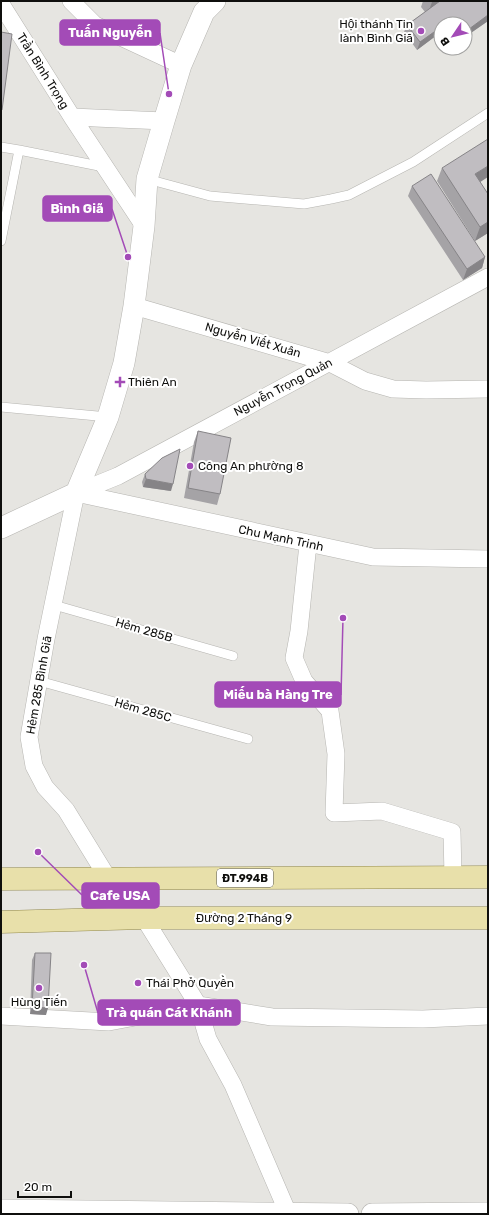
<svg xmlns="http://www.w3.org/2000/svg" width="489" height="1215" font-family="Rubik,sans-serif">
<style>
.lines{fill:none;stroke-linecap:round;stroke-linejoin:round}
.service-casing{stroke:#b6b5b1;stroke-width:10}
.minor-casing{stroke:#b6b5b1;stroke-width:18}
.tertiary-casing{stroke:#b6b5b1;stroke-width:22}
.primary-casing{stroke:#92894f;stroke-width:23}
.service{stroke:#fff;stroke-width:9}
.minor{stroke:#fff;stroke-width:17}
.tertiary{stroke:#fff;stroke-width:21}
.primary{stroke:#e8e0aa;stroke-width:22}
.wall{fill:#a5a3a6}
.shaded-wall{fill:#868487}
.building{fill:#c0bdc1;stroke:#868487}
.poi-dot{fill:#a34bb7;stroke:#fff;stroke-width:1.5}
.labels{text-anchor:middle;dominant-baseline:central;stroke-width:4;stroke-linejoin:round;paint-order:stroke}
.shield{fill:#fff;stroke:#575756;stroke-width:1}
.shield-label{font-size:11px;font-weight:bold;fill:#0f0f0d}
.poi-label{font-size:12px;fill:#0f0f0d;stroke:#fff;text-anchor:start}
.street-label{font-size:12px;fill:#0f0f0d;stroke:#fff}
.leader{fill:none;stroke:#a34bb7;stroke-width:1.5}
.callout-dot{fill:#a34bb7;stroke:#fff;stroke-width:1.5}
.callout{fill:#a34bb7;stroke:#a34bb7;stroke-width:1.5}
.callout-label{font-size:13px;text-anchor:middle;font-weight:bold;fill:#fff}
</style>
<rect width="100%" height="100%" fill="#e6e5e1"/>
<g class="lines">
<g class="service-casing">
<path id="service" d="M 1,147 L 19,150 L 104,167
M 147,179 L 210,196 L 304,204 L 331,199 L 349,195 L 413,162 L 488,113
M 1,241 L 19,150
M 1,407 L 108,417
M 54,605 L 233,656
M 39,681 L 248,739"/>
</g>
<g class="minor-casing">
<path id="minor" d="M 71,1 L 95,25 L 181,65
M 1,4 L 72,117 L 144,226
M 72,117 L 164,121
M 134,306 L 330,363 L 365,381 L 393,389 L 426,390 L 488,389
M 76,493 L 118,476 L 488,277
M 76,493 L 373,557 L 488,559
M 76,493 L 46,639 L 29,737 L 34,766 L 45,787 L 66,810 L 109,880
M 308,544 L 299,631 L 294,658 L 304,681 L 330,711 L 336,754 L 334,813 L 382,811 L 452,832 L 453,877
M 144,918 L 198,1005 L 208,1039 L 233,1085 L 288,1213
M 1,1016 L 109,1022 L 198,1005 L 272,1017 L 423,1019 L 488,1016"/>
</g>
<g class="tertiary-casing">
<path id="tertiary" d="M 1,528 L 76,493 L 108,417 L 124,363 L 134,306 L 144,226 L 147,179 L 164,121 L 181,65 L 204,12 L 215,1
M 1,1210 L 348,1214
M 372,1214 L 488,1213"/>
</g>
<g class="primary-casing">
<path id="primary" d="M 1,879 L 488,877
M 109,880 L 144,918
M 1,922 L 144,918 L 488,918"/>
</g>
<use href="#service" class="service"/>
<use href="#minor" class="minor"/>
<use href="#tertiary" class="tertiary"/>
<use href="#primary" class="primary"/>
</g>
<path class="wall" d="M 423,1 L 488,1 L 488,21 L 465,37 L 465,24 L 441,24 L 441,32 L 417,50 L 404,32 L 407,25 L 425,12 L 421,7 Z
M 442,168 L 480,182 L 488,194 L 488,233 L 475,241 L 437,181 Z
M 412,186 L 485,257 L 482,268 L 463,280 L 408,196 Z
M 198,431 L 220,494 L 217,505 L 184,498 L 194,442 Z
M 145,474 L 171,491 L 143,487 L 142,482 Z
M 35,953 L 46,1015 L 30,1014 L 32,960 Z"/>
<path class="shaded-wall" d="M 434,1 L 447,1 L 427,16 L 432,2 Z
M 488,15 L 488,21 L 465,37 L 465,32 Z
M 441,27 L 441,32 L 417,50 L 420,42 Z
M 488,166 L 488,177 L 471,188 L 475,174 Z
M 488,222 L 488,233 L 475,241 L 480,227 Z
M 485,257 L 482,268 L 463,280 L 467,269 Z
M 146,479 L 173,484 L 171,491 L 143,487 Z
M 32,1007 L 48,1008 L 46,1015 L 30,1014 Z"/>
<path class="building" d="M 440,1 L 488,1 L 488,15 L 465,32 L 465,24 L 448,24 L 447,23 L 445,24 L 441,24 L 441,27 L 420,42 L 407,25 Z
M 1,32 L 12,34 L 2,110 L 1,110 Z
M 488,139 L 488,166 L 475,174 L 488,194 L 488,222 L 480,227 L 442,168 Z
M 431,174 L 485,257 L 467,269 L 412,186 Z
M 198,431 L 231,438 L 220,494 L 188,488 Z
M 180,449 L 173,484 L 146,479 L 145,474 L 162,458 Z
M 35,953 L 51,953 L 48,1008 L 32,1007 Z"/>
<g class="poi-dot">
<circle cx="421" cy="31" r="4"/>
<path d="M118 376h4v4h4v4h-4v4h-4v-4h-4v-4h4z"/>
<circle cx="190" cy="466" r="4"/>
<circle cx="138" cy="983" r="4"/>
<circle cx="39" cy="988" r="4"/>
</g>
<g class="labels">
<rect class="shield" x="217" y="869" width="56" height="18" rx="3"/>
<g class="shield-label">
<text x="245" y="878">ĐT.994B</text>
</g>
<g class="poi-label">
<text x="413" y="24" text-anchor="end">Hội thánh Tin<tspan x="413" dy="14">lành Bình Giã</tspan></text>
<text x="128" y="382">Thiên An</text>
<text x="198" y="466">Công An phường 8</text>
<text x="146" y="983">Thái Phở Quyền</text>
<text x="39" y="1002" text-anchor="middle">Hùng Tiến</text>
</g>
<g class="street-label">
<text transform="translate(43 71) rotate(58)">Trần Bình Trọng</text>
<text transform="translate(253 340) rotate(16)">Nguyễn Viết Xuân</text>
<text transform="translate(283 387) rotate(-28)">Nguyễn Trọng Quản</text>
<text transform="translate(281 538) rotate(12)">Chu Mạnh Trinh</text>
<text transform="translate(144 630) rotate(16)">Hẻm 285B</text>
<text transform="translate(39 685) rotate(-80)">Hẻm 285 Bình Giã</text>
<text transform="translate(143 710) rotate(16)">Hẻm 285C</text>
<text x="244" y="918">Đường 2 Tháng 9</text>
</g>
</g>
<path class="leader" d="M169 94L160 33M128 257L112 209M343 618L341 695M38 852L82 895M84 965L98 1013"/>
<g class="callout-dot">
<circle cx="169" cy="94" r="4"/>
<circle cx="128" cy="257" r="4"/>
<circle cx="343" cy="618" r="4"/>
<circle cx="38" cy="852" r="4"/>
<circle cx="84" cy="965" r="4"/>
</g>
<g class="callout">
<rect x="60" y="20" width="100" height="25" rx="4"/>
<rect x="43" y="196" width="69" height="25" rx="4"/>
<rect x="215" y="682" width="126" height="25" rx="4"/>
<rect x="82" y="883" width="77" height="25" rx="4"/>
<rect x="98" y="1000" width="142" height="25" rx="4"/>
</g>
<g class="callout-label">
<text x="110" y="37">Tuấn Nguyễn</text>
<text x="77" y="213">Bình Giã</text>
<text x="278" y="699">Miếu bà Hàng Tre</text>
<text x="120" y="900">Cafe USA</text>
<text x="169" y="1017">Trà quán Cát Khánh</text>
</g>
<rect width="489" height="1215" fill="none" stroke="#0f0f0d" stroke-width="4"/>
<g transform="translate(453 36) rotate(235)"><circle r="19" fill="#ffffff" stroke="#9f9f9e"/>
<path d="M0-3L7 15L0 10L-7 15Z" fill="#a34bb7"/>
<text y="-6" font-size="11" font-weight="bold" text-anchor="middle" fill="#0f0f0d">B</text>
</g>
<path d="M18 1191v6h53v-6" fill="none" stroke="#0f0f0d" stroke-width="2"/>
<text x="24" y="1191" font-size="12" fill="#0f0f0d" stroke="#ffffff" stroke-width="3" paint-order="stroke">20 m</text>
</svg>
